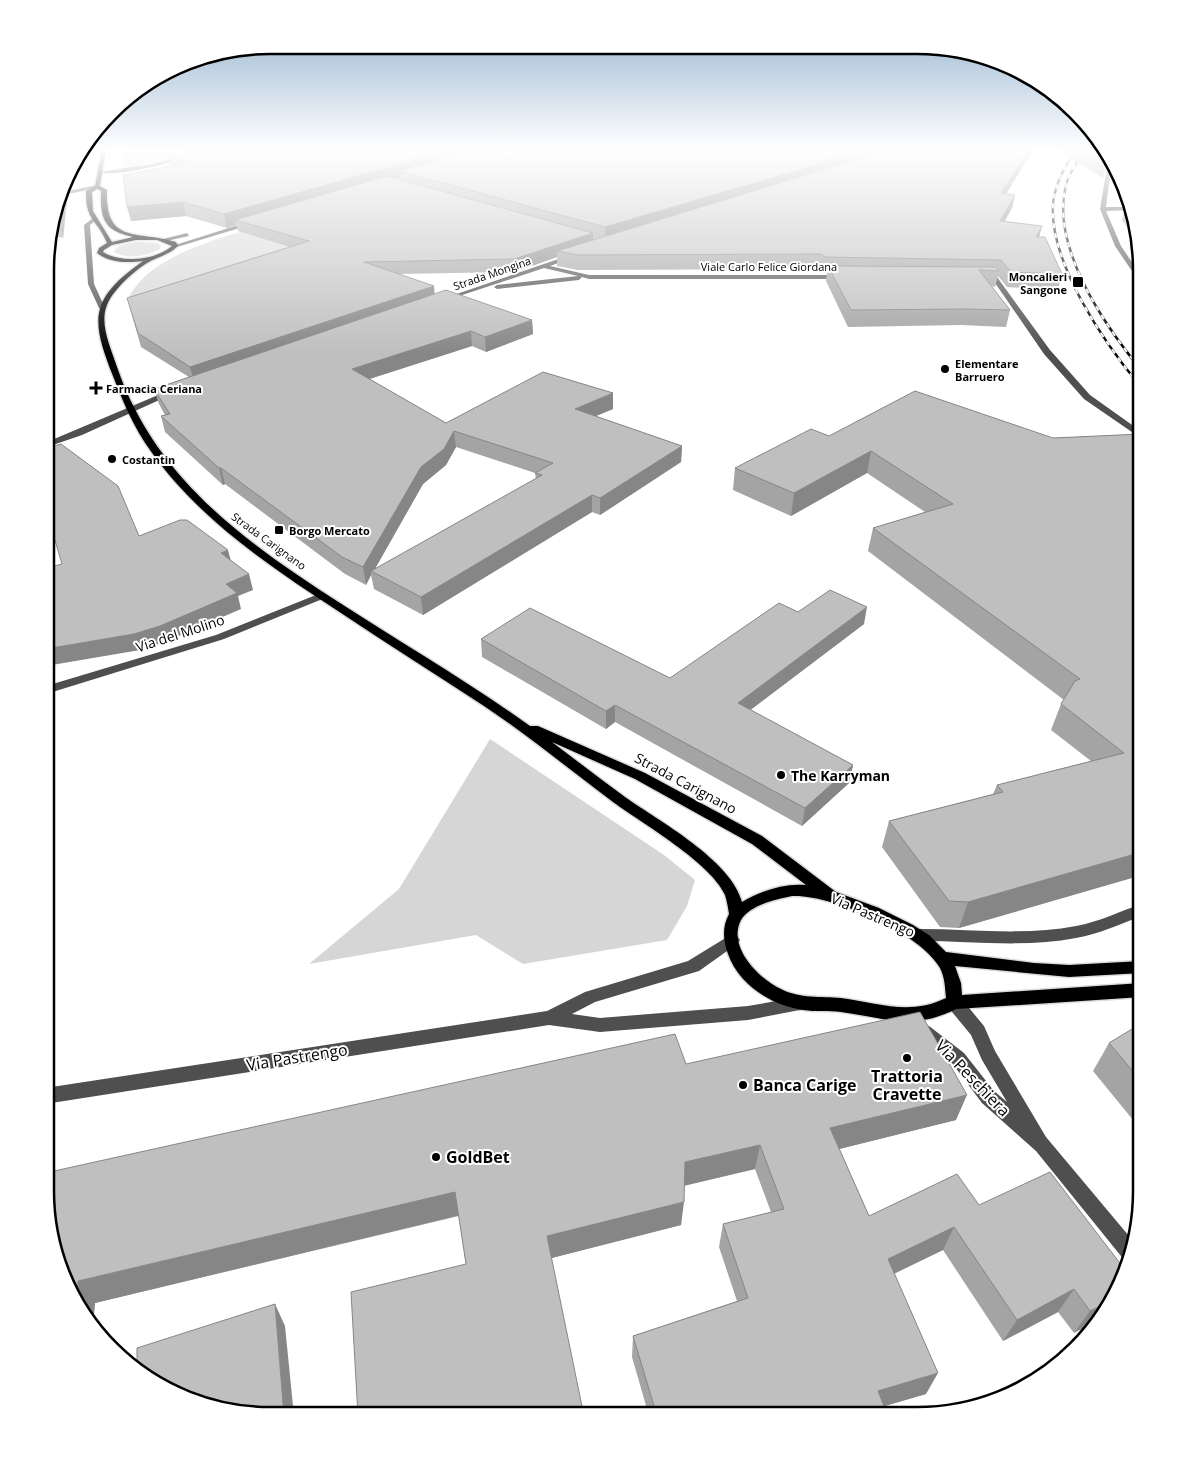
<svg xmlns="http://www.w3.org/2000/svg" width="1187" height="1461" font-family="'Open Sans',sans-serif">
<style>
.green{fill:#d6d6d6}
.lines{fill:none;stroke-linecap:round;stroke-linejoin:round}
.major-casing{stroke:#dbdbdb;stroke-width:3}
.minor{fill:#4f4f4f;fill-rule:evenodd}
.major{fill:#000;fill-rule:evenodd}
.rail-far1-casing{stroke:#000;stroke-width:2.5}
.rail-casing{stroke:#000;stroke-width:4}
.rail-far1{stroke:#fff;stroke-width:2;stroke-dasharray:5;stroke-linecap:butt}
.rail{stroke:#fff;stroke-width:2.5;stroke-dasharray:8;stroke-linecap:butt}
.wall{fill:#a4a4a4;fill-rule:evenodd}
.shaded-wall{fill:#868686}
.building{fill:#bfbfbf;stroke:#868686}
.poi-dot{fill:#000;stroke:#fff;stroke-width:2}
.labels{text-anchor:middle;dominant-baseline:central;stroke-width:4;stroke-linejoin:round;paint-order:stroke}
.far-street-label{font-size:11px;fill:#000;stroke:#fff}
.far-poi-label{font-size:11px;font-weight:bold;fill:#000;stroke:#fff;text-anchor:start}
.street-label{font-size:14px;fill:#000;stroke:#fff}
.poi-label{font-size:14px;font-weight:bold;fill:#000;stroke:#fff;text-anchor:start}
.near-street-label{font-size:16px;fill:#000;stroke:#fff}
.near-poi-label{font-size:16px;font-weight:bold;fill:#000;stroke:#fff;text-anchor:start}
.rim{fill:none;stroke:#000;stroke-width:2.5}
</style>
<rect width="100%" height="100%" fill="#fff"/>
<path class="green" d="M 123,149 L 191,149 C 170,156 145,170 122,166 Z
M 303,215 L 359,233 L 134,308 L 129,297 C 154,247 252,230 303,215 Z
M 140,242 L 157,243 L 161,246 L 160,249 C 148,256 126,260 114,252 C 118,243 131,243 140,242 Z
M 490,739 L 664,855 L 695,880 L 687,906 L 667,940 L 523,964 L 476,935 L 309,964 L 399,889 Z"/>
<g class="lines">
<g class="major-casing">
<path id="major" d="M 102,149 L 106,149 L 100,186 L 107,190 C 105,245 137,230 176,242 L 178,246 C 171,253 164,255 155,259 C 140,265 113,289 107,305 C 99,324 111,348 117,367 C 155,478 245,542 340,603 C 403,644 469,682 530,726 L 538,726 L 645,773 L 762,836 L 836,892 L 879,908 L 913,925 L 929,935 L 946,952 L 1034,963 L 1069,965 L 1142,961 L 1142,973 L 1069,977 L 955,966 L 961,983 L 962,995 L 1142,983 L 1142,997 L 956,1009 C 913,1031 886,1018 841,1012 C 829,1010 816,1012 803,1010 C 771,1005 739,985 728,954 C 723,940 722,927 729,914 C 728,908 727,901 725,895 C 711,863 642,823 613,802 C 570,770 529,736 484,706 C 437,675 389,645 341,613 C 271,567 199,520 150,450 C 134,428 123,402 113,376 C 90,318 90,299 143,261 C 128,263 109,263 97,253 L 99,248 L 107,243 C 98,220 85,221 86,191 L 95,186 ZM 97,189 L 101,191 C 100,219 104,231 133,237 L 112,242 L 93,211 L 92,192 ZM 136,240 L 157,240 L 172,246 C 156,260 122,264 103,252 L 104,250 L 112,245 ZM 552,742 L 635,779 L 752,844 L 806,885 C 784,883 761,891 742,902 C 731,860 659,821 625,797 C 600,779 576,760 552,742 ZM 792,896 C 831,894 921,933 940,968 C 945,978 945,988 946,998 C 910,1016 878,1003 841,998 C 821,996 800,999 781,989 C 759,979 727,947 741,920 C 750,905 777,899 792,896 Z"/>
</g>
<path class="minor" d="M 201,149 L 207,149 C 191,159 114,179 98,172 L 153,164 Z
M 1111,159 L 1114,162 L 1111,167 L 1106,207 L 1133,207 L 1134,210 L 1106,211 L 1121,246 L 1142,277 L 1142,284 L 1140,283 L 1115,246 L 1100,209 L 1107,167 Z
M 97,185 L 99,188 L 62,195 L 63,192 Z
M 93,218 L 96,220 L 90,225 L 94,284 L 105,308 L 102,310 L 99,308 L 88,284 L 84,225 Z
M 254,220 L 256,223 L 177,247 L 172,246 Z
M 187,233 L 189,236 L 166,241 L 163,239 Z
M 573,254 L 575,257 L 550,266 L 589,275 L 843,275 L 846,277 L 843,279 L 589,279 L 582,277 L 579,280 L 497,289 L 494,287 L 497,285 L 578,276 L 544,268 L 447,300 L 442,299 Z
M 981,277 L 997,277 L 1050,350 L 1090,395 L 1142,432 L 1142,439 L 1084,399 L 1044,354 L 993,280 L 981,279 Z
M 170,390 L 177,392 L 82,435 L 47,447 L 47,442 Z
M 321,593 L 325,594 L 326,596 L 325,598 L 224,639 L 46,694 L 46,686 L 216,635 Z
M 1142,904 L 1142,916 C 1120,924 1099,934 1076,938 C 1025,948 972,941 920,941 L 915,939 L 912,935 L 915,931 L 920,929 C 972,929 1025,936 1076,926 C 1099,922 1120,911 1142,904 Z
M 732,934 L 737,936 L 740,940 L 737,944 L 699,971 L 595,1002 L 572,1014 L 600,1018 L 748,1006 L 799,997 L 805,999 L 807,1004 L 805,1009 L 748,1020 L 600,1032 L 549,1025 L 45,1104 L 45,1088 L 547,1011 L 585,992 L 688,961 Z
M 954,995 L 960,997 L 984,1026 L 995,1051 L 1046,1137 L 1134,1242 L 1130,1263 L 1125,1261 L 1036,1151 L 982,1103 L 952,1063 L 917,1036 L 915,1031 L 917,1026 L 923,1024 L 929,1026 L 964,1053 L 994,1091 L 1007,1102 L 982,1060 L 971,1035 L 948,1007 L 946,1002 L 948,997 Z"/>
<use href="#major" class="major"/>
<g class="rail-far1-casing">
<path id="rail-far1" d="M 1077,149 C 1065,166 1055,183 1053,204 C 1049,263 1105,344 1141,387
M 1087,149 C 1079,159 1069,172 1066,185 C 1050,247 1105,326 1142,371"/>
</g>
<g class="rail-casing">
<path id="rail" d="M 1140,386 L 1142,388"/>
</g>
<use href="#rail-far1" class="rail-far1"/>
<use href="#rail" class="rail"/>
</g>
<path class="wall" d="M 1055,149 L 1104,149 L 1112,158 L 1109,158 L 1107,162 L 1103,178 Z
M 169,156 L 1015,195 L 1012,208 L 1005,221 L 1042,226 L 1039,237 L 1062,274 L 1058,290 L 1007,287 L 998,276 L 995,287 L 991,286 L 1010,310 L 1006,327 L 961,325 L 848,327 L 826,281 L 827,273 L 821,273 L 820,269 L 578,270 L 557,266 L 557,257 L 515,272 L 398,274 L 434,294 L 532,320 L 533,334 L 486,352 L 472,346 L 369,379 L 446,423 L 613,409 L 595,416 L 682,446 L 681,462 L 600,515 L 592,512 L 423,615 L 374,589 L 371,575 L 366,585 L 345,574 L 225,484 L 223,485 L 165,432 L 161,416 L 165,415 L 159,404 L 154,389 L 189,377 L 141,347 L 127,298 L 290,247 L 238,231 L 236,225 L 227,228 L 186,216 L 131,221 L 171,166 ZM 456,447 L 535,473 L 536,479 L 375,569 L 423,484 L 446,465 Z
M 1114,163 L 1126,191 L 1111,182 Z
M 63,192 L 67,201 L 63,238 L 49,234 Z
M 1126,206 L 1135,218 L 1138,242 L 1122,220 Z
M 1142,434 L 1142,875 L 959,928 L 940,927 L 882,847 L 889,821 L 993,794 L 997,785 L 1091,761 L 1051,730 L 1061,704 L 1064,700 L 868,551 L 873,528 L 925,512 L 867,473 L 791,516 L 733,490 L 735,468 L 829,436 L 1053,438 Z
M 798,612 L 864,624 L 750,710 L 853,765 L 849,783 L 802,826 L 615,722 L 606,729 L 482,657 L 481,639 L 670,678 Z
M 1142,1023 L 1142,1131 L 1093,1071 L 1109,1043 Z
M 686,1064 L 956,1120 L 839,1149 L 869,1216 L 979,1205 L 1126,1271 L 1074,1333 L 1058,1312 L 1003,1341 L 943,1250 L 894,1274 L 926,1394 L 884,1406 L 888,1416 L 649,1416 L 632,1357 L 633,1336 L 737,1301 L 719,1247 L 723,1224 L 771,1212 L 755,1169 L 684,1186 L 681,1225 L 551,1258 L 466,1264 L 459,1216 L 95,1303 L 93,1323 L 75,1303 Z"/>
<path class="shaded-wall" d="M 453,149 L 496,149 L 399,171 L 400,177 L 245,223 L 235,220 L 236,225 L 227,228 L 224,214 Z
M 870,149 L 908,149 L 605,241 L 605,227 Z
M 1029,149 L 1034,149 L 998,207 L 1001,193 Z
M 1109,154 L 1112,158 L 1109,158 L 1105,166 Z
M 64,192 L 67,201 L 63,238 L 60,228 Z
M 1015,195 L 1012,208 L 997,235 L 1000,221 Z
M 183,202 L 186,216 L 131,221 L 127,207 Z
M 1042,226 L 1038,240 L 1036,237 Z
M 593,233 L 593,245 L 557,251 L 557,257 L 515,272 L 514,259 Z
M 434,286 L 435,299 L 194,381 L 190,367 Z
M 532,320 L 533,334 L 486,352 L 485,337 Z
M 471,331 L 472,346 L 354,384 L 352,369 Z
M 613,393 L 613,409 L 575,425 L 575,409 Z
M 454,431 L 456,447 L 446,465 L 423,484 L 373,572 L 371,571 L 371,575 L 366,585 L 363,567 L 421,467 Z
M 682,446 L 681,462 L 600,515 L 600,498 Z
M 871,451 L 867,473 L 791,516 L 794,493 Z
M 219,468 L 221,468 L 225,484 L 223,485 Z
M 592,495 L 592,512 L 423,615 L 421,597 Z
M 46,509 L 50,520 L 46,521 Z
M 228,550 L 232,565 L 221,553 Z
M 249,574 L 253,590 L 238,596 L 241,609 L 165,642 L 140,650 L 46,666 L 46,649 L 226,584 Z
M 867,607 L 864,624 L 736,721 L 738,703 Z
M 615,705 L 615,722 L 606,729 L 606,711 Z
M 853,765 L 849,783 L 802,826 L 805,808 Z
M 1142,852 L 1142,875 L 959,928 L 968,902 Z
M 967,1095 L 956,1120 L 823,1153 L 830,1128 Z
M 760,1145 L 755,1169 L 682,1186 L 685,1162 Z
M 455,1192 L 460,1215 L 95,1303 L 93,1323 L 76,1304 L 78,1281 Z
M 684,1202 L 681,1225 L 548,1259 L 547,1236 Z
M 954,1227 L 943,1250 L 878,1281 L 888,1259 Z
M 1074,1289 L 1058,1312 L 1003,1341 L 1017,1320 Z
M 1112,1300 L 1104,1316 L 1102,1318 L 1074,1333 L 1090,1311 Z
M 275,1304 L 285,1326 L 294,1416 L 284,1416 Z
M 938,1373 L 926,1394 L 868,1411 L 878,1391 Z"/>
<path class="building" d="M 195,149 L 453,149 L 224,214 L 183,202 L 127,207 L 123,175 L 186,163 L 169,156 Z
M 475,149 L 870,149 L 605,227 L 399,171 Z
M 891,149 L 1029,149 L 1001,193 L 1015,195 L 1000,221 L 1042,226 L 1036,237 L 1045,237 L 1062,274 L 1011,272 L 1001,260 L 824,257 L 822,254 L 578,255 L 557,251 Z
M 1079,149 L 1104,149 L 1109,154 L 1107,165 Z
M 387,176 L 593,233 L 514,259 L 364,262 L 434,286 L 190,367 L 138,333 L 127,298 L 309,241 L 235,220 Z
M 63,192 L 64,192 L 60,228 L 52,226 Z
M 1126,206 L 1132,207 L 1134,212 L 1135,218 Z
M 828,266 L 996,267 L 999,271 L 979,270 L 1010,310 L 965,309 L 851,310 Z
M 446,290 L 532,320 L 485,337 L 471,331 L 352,369 L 446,423 L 543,372 L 613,393 L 575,409 L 682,446 L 600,498 L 592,495 L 421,597 L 371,571 L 542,475 L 535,473 L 553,463 L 454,431 L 444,449 L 421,467 L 363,567 L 342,557 L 221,468 L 219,468 L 161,416 L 170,414 L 154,389 Z
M 915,391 L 1053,438 L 1142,434 L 1142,852 L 968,902 L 949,901 L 889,821 L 1003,792 L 997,785 L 1124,753 L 1061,704 L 1075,681 L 1080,679 L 873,528 L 953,504 L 871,451 L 794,493 L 735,468 L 811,429 L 829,436 Z
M 61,444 L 118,486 L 139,536 L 180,520 L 187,520 L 228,550 L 221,553 L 249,574 L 226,584 L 237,593 L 160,626 L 134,634 L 46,649 L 46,568 L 62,564 L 46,510 L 47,448 Z
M 830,590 L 867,607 L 738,703 L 853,765 L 805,808 L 615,705 L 606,711 L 481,639 L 530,608 L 670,678 L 779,603 L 798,612 Z
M 920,1012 L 967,1095 L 830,1128 L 869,1216 L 957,1174 L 979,1205 L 1050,1172 L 1126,1271 L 1112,1300 L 1090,1311 L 1074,1289 L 1017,1320 L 954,1227 L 888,1259 L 938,1373 L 878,1391 L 888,1416 L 657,1416 L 633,1336 L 748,1298 L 723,1224 L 784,1209 L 760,1145 L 685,1162 L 684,1202 L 547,1236 L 584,1416 L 358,1416 L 351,1292 L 466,1264 L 455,1192 L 78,1281 L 76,1304 L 53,1249 L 45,1192 L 45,1173 L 675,1034 L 686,1064 Z
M 1142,1023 L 1142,1082 L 1109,1043 Z
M 275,1304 L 284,1416 L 255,1416 L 198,1404 L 145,1378 L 137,1370 L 137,1348 Z"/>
<linearGradient id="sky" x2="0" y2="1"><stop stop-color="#8aabca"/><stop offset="0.42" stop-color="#fff"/><stop offset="1" stop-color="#fff" stop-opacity="0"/></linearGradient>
<rect width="1187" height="354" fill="url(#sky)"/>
<g class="poi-dot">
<rect x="1072" y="276" width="12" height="12" rx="2.5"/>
<circle cx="945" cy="369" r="5"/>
<path d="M93.5 380.5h5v5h5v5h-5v5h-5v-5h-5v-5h5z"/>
<circle cx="112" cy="459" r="5"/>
<rect x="274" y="525" width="10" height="10" rx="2.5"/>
<circle cx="781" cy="775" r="5"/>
<circle cx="907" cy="1058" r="5"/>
<circle cx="743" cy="1085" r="5"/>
<circle cx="436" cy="1157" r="5"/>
</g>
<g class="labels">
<g class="far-street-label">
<text x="769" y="266">Viale Carlo Felice Giordana</text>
<text transform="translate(492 273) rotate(-19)">Strada Mongina</text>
<text transform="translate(269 541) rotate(36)">Strada Carignano</text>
</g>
<g class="far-poi-label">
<text x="1067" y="276" text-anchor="end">Moncalieri<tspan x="1067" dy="13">Sangone</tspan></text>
<text x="955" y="363">Elementare<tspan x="955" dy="13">Barruero</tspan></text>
<text x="106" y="388">Farmacia Ceriana</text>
<text x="122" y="459">Costantin</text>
<text x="289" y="530">Borgo Mercato</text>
</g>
<g class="street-label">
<text transform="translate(180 633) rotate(-18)">Via del Molino</text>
<text transform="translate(686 783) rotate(28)">Strada Carignano</text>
<text transform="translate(873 915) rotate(23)">Via Pastrengo</text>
</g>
<g class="poi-label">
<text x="791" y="775">The Karryman</text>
</g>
<g class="near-street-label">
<text transform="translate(297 1057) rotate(-9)">Via Pastrengo</text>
<text transform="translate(973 1078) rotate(46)">Via Peschiera</text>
</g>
<g class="near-poi-label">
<text x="907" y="1076" text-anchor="middle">Trattoria<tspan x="907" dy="18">Cravette</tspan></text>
<text x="753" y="1085">Banca Carige</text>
<text x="446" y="1157">GoldBet</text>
</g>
</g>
<path d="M0 0H1187V1461H0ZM270 54H917A216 216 0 0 1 1133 270V1191A216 216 0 0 1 917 1407H270A216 216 0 0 1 54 1191V270A216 216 0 0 1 270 54Z" fill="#fff" fill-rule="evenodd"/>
<path class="rim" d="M270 54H917A216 216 0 0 1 1133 270V1191A216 216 0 0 1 917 1407H270A216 216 0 0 1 54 1191V270A216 216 0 0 1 270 54Z"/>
</svg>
